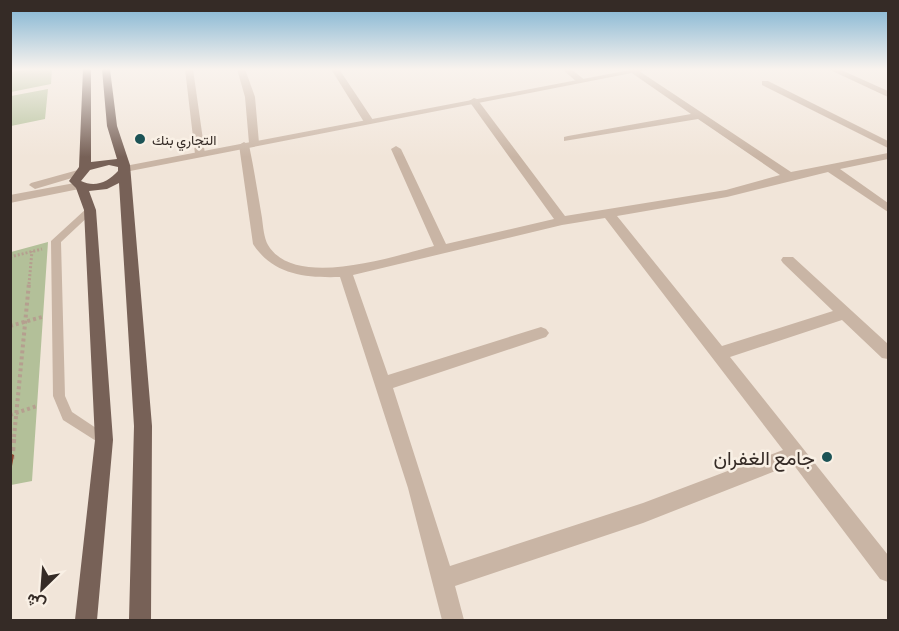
<svg xmlns="http://www.w3.org/2000/svg" width="899" height="631" font-family="Commissioner,Vazirmatn,sans-serif">
<style>
.green{fill:#b3c099}
.lines{fill:none;stroke-linecap:round;stroke-linejoin:round}
.path-far2{stroke:#b59f8f;stroke-width:3;stroke-dasharray:2 2;stroke-linecap:butt}
.path-far1{stroke:#b59f8f;stroke-width:4;stroke-dasharray:3 3;stroke-linecap:butt}
.path{stroke:#b59f8f;stroke-width:5;stroke-dasharray:4 4;stroke-linecap:butt}
.service{fill:#c9b5a5;fill-rule:evenodd}
.minor{fill:#c9b5a5;fill-rule:evenodd}
.tertiary{fill:#c9b5a5;fill-rule:evenodd}
.primary{fill:#776157;fill-rule:evenodd}
.shaded-wall{fill:#8b442e}
.poi-dot{fill:#1c5356;stroke:#f9f0e5;stroke-width:2}
.labels{text-anchor:middle;dominant-baseline:central;stroke-width:5;stroke-linejoin:round;paint-order:stroke}
.far-poi-label{font-size:14px;fill:#352b26;stroke:#f9f0e5;text-anchor:start}
.near-poi-label{font-size:20px;fill:#352b26;stroke:#f9f0e5;text-anchor:end}
</style>
<rect width="100%" height="100%" fill="#f1e5d9"/>
<path class="green" d="M 29,69 L 52,69 L 51,84 L 11,92 L 11,72 Z
M 48,89 L 45,119 L 11,126 L 11,96 Z
M 48,242 L 32,481 L 11,485 L 11,252 Z"/>
<g class="lines">
<path class="path-far2" d="M 10,257 L 42,249
M 29,284 L 32,251"/>
<path class="path-far1" d="M 10,326 L 42,317
M 10,415 L 37,406
M 14,437 L 29,283"/>
<path class="path" d="M 12,459 L 14,436"/>
<path class="service" d="M 90,207 L 93,208 L 93,212 L 61,242 L 65,396 L 72,412 L 108,436 L 110,440 L 108,444 L 104,446 L 63,420 L 53,396 L 51,241 L 87,208 Z"/>
<path class="minor" d="M 185,69 L 193,69 L 205,154 L 200,157 L 195,154 Z
M 237,69 L 245,69 L 255,97 L 259,143 L 254,146 L 249,143 L 245,97 Z
M 331,69 L 339,69 L 373,120 L 372,122 L 364,122 Z
M 562,69 L 571,69 L 586,81 L 578,83 Z
M 626,69 L 636,69 L 791,172 L 888,153 L 888,159 L 840,169 L 888,203 L 888,212 L 828,172 L 727,197 L 617,216 L 722,346 L 833,311 L 783,263 L 781,260 L 783,257 L 793,257 L 888,344 L 888,359 L 882,358 L 842,320 L 730,357 L 888,555 L 888,582 L 880,579 L 793,464 L 643,523 L 455,586 L 464,620 L 442,620 L 408,488 L 340,277 C 306,278 273,275 253,244 L 239,145 L 244,142 L 249,145 C 254,169 258,194 262,218 C 263,226 264,238 268,245 C 295,290 394,256 434,246 L 391,149 L 396,146 L 401,149 L 446,244 L 554,219 L 469,101 L 474,98 L 477,99 L 565,216 L 726,190 L 780,175 L 698,119 L 564,141 L 564,137 L 568,136 L 691,114 ZM 605,218 L 783,450 L 643,503 L 450,566 L 393,388 L 546,337 L 549,333 L 546,329 L 541,327 L 388,375 L 353,275 L 562,225 Z
M 828,69 L 839,69 L 888,91 L 888,97 Z
M 762,81 L 768,81 L 888,141 L 888,148 L 762,85 Z
M 78,170 L 84,173 L 82,175 L 35,189 L 29,185 L 31,183 Z
M 80,182 L 86,186 L 84,188 L 10,203 L 10,195 Z"/>
<path class="tertiary" d="M 635,69 L 652,69 L 125,172 L 119,169 L 125,166 Z"/>
<path class="primary" d="M 83,69 L 91,69 L 91,162 L 117,159 L 107,126 L 102,69 L 110,69 L 117,126 L 130,165 L 152,426 L 151,620 L 129,620 L 134,426 L 119,183 L 107,189 L 89,191 L 96,210 L 113,440 L 97,620 L 75,620 L 95,440 L 84,210 L 76,188 L 69,181 L 79,167 ZM 109,165 L 118,167 L 118,171 C 108,182 95,188 81,181 L 90,170 Z"/>
</g>
<path class="shaded-wall" d="M 10,453 L 14,455 L 10,477 Z"/>
<linearGradient id="sky" x2="0" y2="1"><stop stop-color="#7bb1d1"/><stop offset="0.44" stop-color="#f9f3ee"/><stop offset="1" stop-color="#f9f3ee" stop-opacity="0"/></linearGradient>
<rect width="899" height="157" fill="url(#sky)"/>
<g class="poi-dot">
<circle cx="140" cy="139" r="6"/>
<circle cx="827" cy="457" r="6"/>
</g>
<g class="labels">
<g class="far-poi-label">
<text x="152" y="139">التجاري بنك</text>
</g>
<g class="near-poi-label">
<text x="815" y="457">جامع الغفران</text>
</g>
</g>
<rect width="899" height="631" fill="none" stroke="#352b26" stroke-width="24"/>
<g transform="translate(42 589) rotate(205)" stroke="#f9f0e5" stroke-width="4.5" paint-order="stroke">
<path d="M0-4.5L10 22L0 15L-10 22Z" fill="#352b26"/>
<text y="-9" font-size="16" font-weight="bold" text-anchor="middle" fill="#352b26">ش</text>
</g>
</svg>
